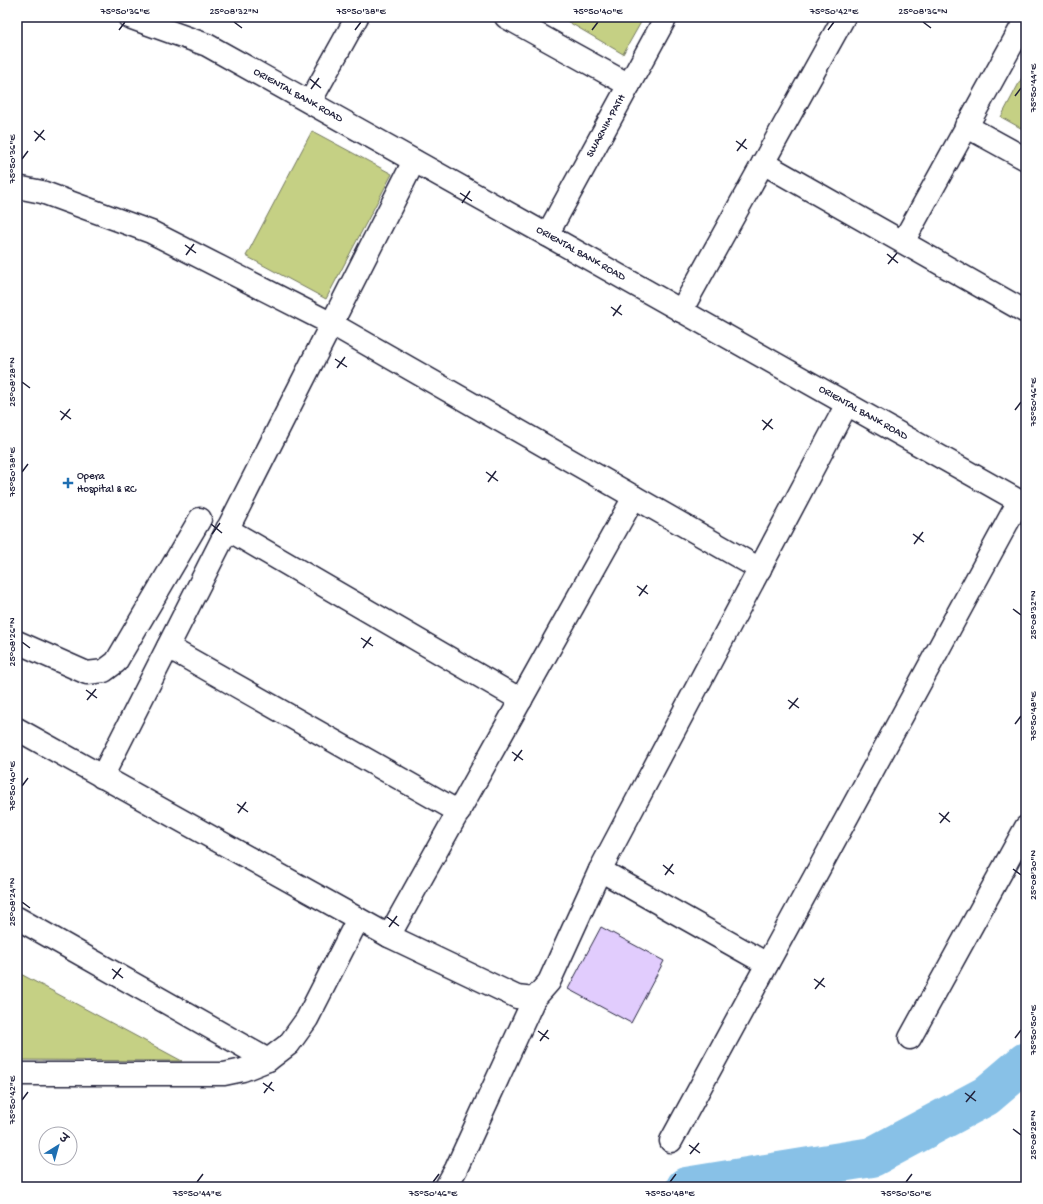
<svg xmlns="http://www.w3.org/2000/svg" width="1043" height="1204" font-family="'Gochi Hand','Playpen Sans Deva',sans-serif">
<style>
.green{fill:#c5d084;stroke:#747960}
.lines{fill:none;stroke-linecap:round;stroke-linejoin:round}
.river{stroke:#88c1e7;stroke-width:40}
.building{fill:#e1ccfd;stroke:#22223b}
.minor-casing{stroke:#22223b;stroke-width:25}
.minor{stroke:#fff;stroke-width:22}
.ticks{fill:none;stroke:#22223b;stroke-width:1.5}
.poi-dot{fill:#1f6fb2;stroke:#fff;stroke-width:1.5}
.labels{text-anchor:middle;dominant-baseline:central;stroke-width:3;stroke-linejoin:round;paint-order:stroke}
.street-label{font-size:11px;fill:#22223b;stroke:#fff}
.poi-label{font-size:11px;fill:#22223b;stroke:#fff;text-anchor:start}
.neatline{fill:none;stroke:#22223b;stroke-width:1.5}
.ticks-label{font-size:10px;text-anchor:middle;fill:#22223b}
</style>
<rect width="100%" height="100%" fill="#fff"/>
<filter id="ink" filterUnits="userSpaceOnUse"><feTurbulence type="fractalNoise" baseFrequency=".025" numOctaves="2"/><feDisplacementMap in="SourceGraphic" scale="8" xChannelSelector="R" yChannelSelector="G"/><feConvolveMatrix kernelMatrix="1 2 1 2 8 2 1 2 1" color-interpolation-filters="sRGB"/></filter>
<g filter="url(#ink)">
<path class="green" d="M 560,17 L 644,17 L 623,54 Z
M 1026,70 L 1026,131 L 1001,117 Z
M 312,131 L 392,174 L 326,299 L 246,256 Z
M 17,972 L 182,1061 L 17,1060 Z"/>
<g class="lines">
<path class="river" d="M 686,1187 L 872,1157 L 986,1096 L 1026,1062"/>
</g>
<path class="building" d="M 601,927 L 664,961 L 631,1023 L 568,989 Z"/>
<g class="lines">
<g class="minor-casing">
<g id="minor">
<path id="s1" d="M 129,17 L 207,45 L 547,235 L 1026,505"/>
<path d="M 506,17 L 629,85"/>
<path d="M 310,102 L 357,17"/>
<path d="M 966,126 L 1026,159"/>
<path d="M 763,163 L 1026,312"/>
<path d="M 17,187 L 42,192 L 151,232 L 332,324 L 760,569"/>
<path id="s2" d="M 547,235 L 666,17"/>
<path d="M 903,242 L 1026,19"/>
<path d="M 681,311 L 844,17"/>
<path d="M 227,529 L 521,700"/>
<path d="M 17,642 L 87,673 L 104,671 L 116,662 L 200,519"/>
<path d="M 168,647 L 459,812"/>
<path d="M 17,729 L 389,936 L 517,997 L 534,999 L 549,982 L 600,870 L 847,404"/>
<path d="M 102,777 L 414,161"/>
<path d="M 600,870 L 767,964"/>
<path d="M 17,918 L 268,1060"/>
<path d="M 389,936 L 634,497"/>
<path d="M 910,1038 L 1026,827"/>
<path d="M 17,1074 L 224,1074 L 243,1070 L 268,1060 L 289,1044 L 307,1019 L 358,919"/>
<path d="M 671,1141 L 1019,501"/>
<path d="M 446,1187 L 456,1169 L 534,999"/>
</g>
</g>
<use href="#minor" class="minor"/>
</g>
</g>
<path class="ticks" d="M 234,22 L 242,28M 923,22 L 931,28M 119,30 L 125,22M 355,30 L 361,22M 592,30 L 598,22M 828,30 L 834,22M 310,79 L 321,88M 311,89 L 319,78M 1015,96 L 1021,88M 34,131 L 45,140M 35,141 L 44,130M 736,141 L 747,149M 737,151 L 746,139M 22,159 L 28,151M 460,193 L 472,201M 462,203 L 470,191M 185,245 L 196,253M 887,254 L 898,263M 186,255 L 194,244M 888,264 L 897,253M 611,307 L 622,315M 613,316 L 621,305M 335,359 L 347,367M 337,368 L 345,357M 22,382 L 30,388M 1015,410 L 1021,402M 60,411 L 71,419M 61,420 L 70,409M 762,420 L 773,429M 763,430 L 772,419M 22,472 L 28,464M 486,472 L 498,481M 488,482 L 496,471M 211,524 L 222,533M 212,534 L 220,523M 913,534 L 924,542M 914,544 L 923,532M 637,586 L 648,594M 639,596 L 647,585M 1013,609 L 1021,615M 361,638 L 373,646M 22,642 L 30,648M 363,648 L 371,637M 86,690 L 97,698M 87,700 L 96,689M 788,700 L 799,708M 789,709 L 798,698M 1015,724 L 1021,716M 512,752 L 523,760M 514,761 L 522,750M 22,786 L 28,778M 237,804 L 248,812M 238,813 L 246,802M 939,813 L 950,822M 940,823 L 949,812M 663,865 L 674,874M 1013,869 L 1021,875M 665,875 L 673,864M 22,902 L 30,908M 387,917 L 399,926M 389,927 L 397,916M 112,969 L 123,978M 113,979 L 121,968M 814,979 L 825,987M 815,989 L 824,978M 538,1031 L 549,1039M 1015,1038 L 1021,1030M 540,1041 L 548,1030M 263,1083 L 274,1091M 264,1093 L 272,1082M 965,1093 L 976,1101M 22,1100 L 28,1092M 966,1102 L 975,1091M 1013,1129 L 1021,1135M 689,1145 L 700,1153M 690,1154 L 699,1143M 197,1182 L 203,1174M 433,1182 L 439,1174M 670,1182 L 676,1174M 906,1182 L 912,1174"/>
<path class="poi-dot" d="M66 477h4v4h4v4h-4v4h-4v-4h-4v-4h4z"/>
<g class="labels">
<g class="street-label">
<text stroke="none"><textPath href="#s1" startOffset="187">ORIENTAL BANK ROAD</textPath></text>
<text stroke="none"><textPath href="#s2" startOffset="124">SWARNIM PATH</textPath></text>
<text stroke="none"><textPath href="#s1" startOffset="511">ORIENTAL BANK ROAD</textPath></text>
<text stroke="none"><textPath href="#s1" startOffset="835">ORIENTAL BANK ROAD</textPath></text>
</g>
<g class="poi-label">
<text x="77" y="477">Opera<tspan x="77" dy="13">Hospital &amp; RC</tspan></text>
</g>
</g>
<rect width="1043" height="1204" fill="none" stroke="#fff" stroke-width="44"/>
<g transform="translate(58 1146) rotate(37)"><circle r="19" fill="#ffffff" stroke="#a7a7b1"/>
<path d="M0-3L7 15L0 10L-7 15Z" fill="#1f6fb2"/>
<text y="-6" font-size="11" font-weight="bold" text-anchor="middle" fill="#22223b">उ</text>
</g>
<rect x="22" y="22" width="999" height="1160" class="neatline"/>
<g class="ticks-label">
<text x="125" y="14">75°50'36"E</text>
<text x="234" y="14">25°08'32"N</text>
<text x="361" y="14">75°50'38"E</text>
<text x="598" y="14">75°50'40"E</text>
<text x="834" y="14">75°50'42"E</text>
<text x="923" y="14">25°08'36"N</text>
<text transform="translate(1032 88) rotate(-90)" y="4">75°50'44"E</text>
<text transform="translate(11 159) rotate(-90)" y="4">75°50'36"E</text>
<text transform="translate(11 382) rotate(-90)" y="4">25°08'28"N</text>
<text transform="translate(1032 402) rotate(-90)" y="4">75°50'46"E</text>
<text transform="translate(11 472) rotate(-90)" y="4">75°50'38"E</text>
<text transform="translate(1032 615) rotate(-90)" y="4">25°08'32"N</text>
<text transform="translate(11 642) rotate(-90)" y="4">25°08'26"N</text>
<text transform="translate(1032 716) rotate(-90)" y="4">75°50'48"E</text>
<text transform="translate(11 786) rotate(-90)" y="4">75°50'40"E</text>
<text transform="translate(1032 875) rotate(-90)" y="4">25°08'30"N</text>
<text transform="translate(11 902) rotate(-90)" y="4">25°08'24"N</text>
<text transform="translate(1032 1030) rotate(-90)" y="4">75°50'50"E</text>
<text transform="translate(11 1100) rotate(-90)" y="4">75°50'42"E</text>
<text transform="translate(1032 1135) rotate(-90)" y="4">25°08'28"N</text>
<text x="197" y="1196">75°50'44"E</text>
<text x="433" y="1196">75°50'46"E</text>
<text x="670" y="1196">75°50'48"E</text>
<text x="906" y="1196">75°50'50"E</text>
</g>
</svg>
